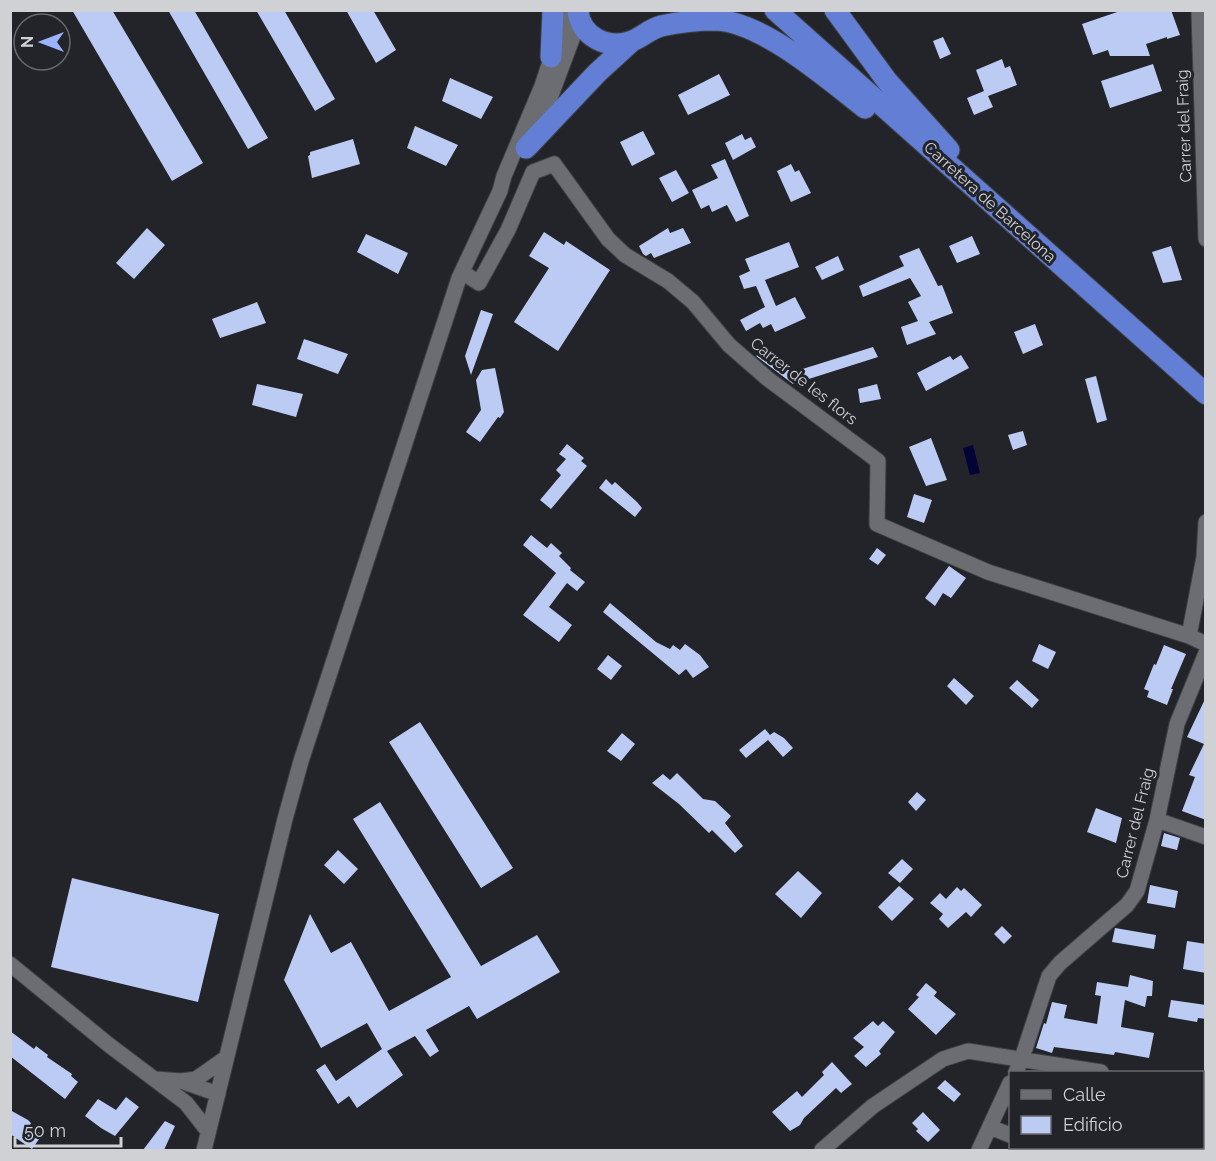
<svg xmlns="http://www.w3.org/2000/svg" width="1216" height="1161" font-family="Raleway,sans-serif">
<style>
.water{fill:#030338}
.building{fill:#bccbf4}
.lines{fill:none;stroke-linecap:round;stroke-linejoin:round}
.minor-casing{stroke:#3f4145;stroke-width:17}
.highway-casing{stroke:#3f4145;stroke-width:23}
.minor{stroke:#6b6d73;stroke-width:15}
.highway{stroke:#627ed5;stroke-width:21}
.labels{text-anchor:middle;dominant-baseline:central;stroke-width:6;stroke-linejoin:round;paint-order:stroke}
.street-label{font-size:16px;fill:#d0d1d5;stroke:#22242a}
</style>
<rect width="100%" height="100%" fill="#22242a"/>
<path class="water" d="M 973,445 L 980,473 L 970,475 L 963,448 Z"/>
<path class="building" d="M 72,10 L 112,10 L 203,163 L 172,181 Z
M 168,10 L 194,10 L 268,138 L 248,149 Z
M 256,10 L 284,10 L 335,99 L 315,111 Z
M 346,10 L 373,10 L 396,50 L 376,63 Z
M 1123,10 L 1171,10 L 1180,35 L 1167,39 L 1167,37 L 1146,44 L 1150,56 L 1110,56 L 1108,50 L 1093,55 L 1082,24 Z
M 943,37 L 951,54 L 940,59 L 933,41 Z
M 1002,59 L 1005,68 L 1010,66 L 1017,85 L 988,96 L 993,107 L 974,115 L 967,98 L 984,91 L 976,70 Z
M 1153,64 L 1162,91 L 1110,108 L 1101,81 Z
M 719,74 L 730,95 L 688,115 L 678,95 Z
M 450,78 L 493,97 L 481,119 L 442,101 Z
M 415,126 L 458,145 L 446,166 L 407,148 Z
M 643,131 L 655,154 L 632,166 L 620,142 Z
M 742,134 L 745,140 L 751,137 L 756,147 L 733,160 L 725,143 Z
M 353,139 L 360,164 L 312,178 L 308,156 L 310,155 L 310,152 Z
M 725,159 L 749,216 L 736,222 L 727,205 L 712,212 L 709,205 L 701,209 L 692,190 L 718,178 L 711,165 Z
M 791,164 L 795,172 L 799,170 L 811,193 L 791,202 L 777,171 Z
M 676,170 L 689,193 L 672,202 L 659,178 Z
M 147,228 L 165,245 L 134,279 L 116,263 Z
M 668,228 L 670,233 L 683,228 L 691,243 L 654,258 L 651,253 L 646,256 L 643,254 L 639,246 Z
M 544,232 L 564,245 L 566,241 L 610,270 L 558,351 L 514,322 L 549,268 L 529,256 Z
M 366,234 L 408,253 L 398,274 L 357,252 Z
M 972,236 L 980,254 L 957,263 L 949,246 Z
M 789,242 L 799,267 L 765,280 L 776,306 L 795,297 L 806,318 L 775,332 L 771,324 L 763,328 L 760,323 L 746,331 L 740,320 L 765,307 L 756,286 L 744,289 L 739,276 L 750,271 L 745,259 Z
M 1171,246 L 1182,280 L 1163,283 L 1152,252 Z
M 919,248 L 938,286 L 942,285 L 953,313 L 929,322 L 936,334 L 907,345 L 901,327 L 918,321 L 908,302 L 921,296 L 910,278 L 863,297 L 859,286 L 904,266 L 899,256 Z
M 838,256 L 844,270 L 822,280 L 815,267 Z
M 257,302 L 266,323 L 220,338 L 212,319 Z
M 481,310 L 493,314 L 471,375 L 465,356 Z
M 1035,324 L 1043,345 L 1023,354 L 1014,332 Z
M 304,339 L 348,354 L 338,374 L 297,359 Z
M 873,347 L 878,357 L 793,384 L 756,356 L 770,350 L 777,354 L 776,357 L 796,371 Z
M 961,355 L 969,368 L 926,391 L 917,373 L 950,356 L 953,360 Z
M 495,368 L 504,412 L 500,418 L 498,417 L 480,442 L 466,432 L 481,410 L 476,380 L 482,370 Z
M 1096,376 L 1107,420 L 1097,423 L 1085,379 Z
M 257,384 L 303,394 L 296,417 L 252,405 Z
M 877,384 L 881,399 L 860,403 L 858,389 Z
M 1023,431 L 1027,445 L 1013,450 L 1008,435 Z
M 931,438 L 947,480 L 926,486 L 909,447 Z
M 567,444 L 584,458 L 581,461 L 587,466 L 551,509 L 540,500 L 561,475 L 556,470 L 566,459 L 559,454 Z
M 606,479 L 612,485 L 615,482 L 637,502 L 642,508 L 635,517 L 599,488 Z
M 914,494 L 932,500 L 924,523 L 907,517 Z
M 531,535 L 547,548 L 551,543 L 562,553 L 559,556 L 571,568 L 570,570 L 585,582 L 577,591 L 567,583 L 549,607 L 572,625 L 559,642 L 523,615 L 556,573 L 523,545 Z
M 877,548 L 886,555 L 878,565 L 869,559 Z
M 949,566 L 966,578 L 951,598 L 943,593 L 935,606 L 925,598 Z
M 610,603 L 656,642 L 670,649 L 673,645 L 680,650 L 685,644 L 700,655 L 709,667 L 693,678 L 686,669 L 679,675 L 603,612 Z
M 1039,644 L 1056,652 L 1048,669 L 1032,661 Z
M 1164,645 L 1186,654 L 1171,689 L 1173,689 L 1167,705 L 1147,697 L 1149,691 L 1144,689 L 1154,664 L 1156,665 Z
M 608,655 L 622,666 L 611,680 L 597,669 Z
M 954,678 L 974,696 L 966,705 L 947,686 Z
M 1017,680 L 1039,700 L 1032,708 L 1009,688 Z
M 1206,697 L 1206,820 L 1182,811 L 1195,777 L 1189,775 L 1204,744 L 1187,737 Z
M 420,722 L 513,868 L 481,888 L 389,742 Z
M 765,729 L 770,735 L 774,732 L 784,738 L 793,748 L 783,757 L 768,740 L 746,758 L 739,750 Z
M 622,733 L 635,744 L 621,761 L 607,751 Z
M 677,773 L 703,799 L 715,801 L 731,816 L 725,823 L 743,846 L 735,853 L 712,830 L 709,833 L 679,804 L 652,783 L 663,774 L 670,780 Z
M 917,792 L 926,800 L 916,811 L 908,802 Z
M 380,802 L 481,966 L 537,935 L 560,972 L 477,1019 L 469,1006 L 426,1030 L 439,1051 L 430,1057 L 415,1036 L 387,1051 L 403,1075 L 357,1108 L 349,1096 L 338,1104 L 316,1070 L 325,1064 L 336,1081 L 382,1049 L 367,1023 L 321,1048 L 284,980 L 310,914 L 331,953 L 351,942 L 389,1011 L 451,977 L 353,819 Z
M 1096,808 L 1122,818 L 1116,843 L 1087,832 Z
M 1164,833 L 1180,838 L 1177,850 L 1161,846 Z
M 338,850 L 358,869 L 344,884 L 324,865 Z
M 902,859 L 913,869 L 900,883 L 888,873 Z
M 798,871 L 822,893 L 801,918 L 775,894 Z
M 72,878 L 219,914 L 198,1002 L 51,967 Z
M 1150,885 L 1178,891 L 1175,908 L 1147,903 Z
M 899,886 L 914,899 L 892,921 L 878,907 Z
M 957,887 L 961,891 L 964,888 L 982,905 L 971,917 L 966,912 L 948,928 L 939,919 L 943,914 L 930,903 L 940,893 L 946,899 Z
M 1002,926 L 1012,936 L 1004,944 L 994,934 Z
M 1115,928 L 1156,935 L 1154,949 L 1112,942 Z
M 1187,941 L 1206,944 L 1206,973 L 1183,969 Z
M 1130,975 L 1153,981 L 1152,996 L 1147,996 L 1145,1007 L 1125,1000 L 1121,1027 L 1154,1033 L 1149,1058 L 1115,1052 L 1114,1055 L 1054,1047 L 1052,1053 L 1036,1048 L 1044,1023 L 1046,1024 L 1052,1002 L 1067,1005 L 1064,1018 L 1097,1024 L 1101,996 L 1095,995 L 1097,982 L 1128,987 Z
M 926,983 L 937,992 L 934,996 L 956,1014 L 936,1035 L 908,1009 L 919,997 L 916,995 Z
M 1171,1000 L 1206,1005 L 1206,1019 L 1198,1018 L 1197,1022 L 1168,1017 Z
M 873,1021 L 878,1026 L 883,1021 L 895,1032 L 879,1051 L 881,1054 L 866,1067 L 854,1056 L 864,1047 L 853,1038 Z
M 10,1031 L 34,1049 L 36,1046 L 48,1055 L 47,1057 L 72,1074 L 71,1076 L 78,1082 L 65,1099 L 10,1056 Z
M 832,1062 L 852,1084 L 841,1093 L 836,1088 L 804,1118 L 800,1125 L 790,1131 L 772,1112 L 797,1091 L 802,1097 L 824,1075 L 822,1072 Z
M 945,1080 L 961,1094 L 954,1102 L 937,1088 Z
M 126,1097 L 139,1107 L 115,1136 L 101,1128 L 85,1116 L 98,1099 L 116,1110 Z
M 10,1110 L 28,1120 L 31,1123 L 30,1125 L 42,1135 L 32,1149 L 10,1134 Z
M 923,1112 L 940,1130 L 928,1142 L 916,1131 L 918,1129 L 912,1123 Z
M 165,1121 L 175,1126 L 164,1150 L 143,1150 Z"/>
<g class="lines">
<g class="minor-casing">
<path id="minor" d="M 1206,12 L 1199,13 L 1206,239
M 535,132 L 544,114 L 581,15
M 462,272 L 479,283 L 508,230 L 533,172 L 554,164 L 608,239 L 625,255 L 668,281 L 693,302 L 729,345 L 768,379 L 878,461 L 877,524 L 988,572 L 1189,636 L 1206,644
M 1189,636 L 1204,557 L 1206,522
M 1157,820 L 1206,837
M 10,964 L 109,1045 L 186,1103 L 208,1131
M 1016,1072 L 1022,1058 L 1049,976 L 1060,963 L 1127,905 L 1137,891 L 1157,820 L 1177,724 L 1206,653
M 156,1079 L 181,1081 L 218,1094
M 181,1081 L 196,1079 L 226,1058
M 1202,1091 L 1206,1091
M 990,1127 L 1010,1135
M 1043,1148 L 1054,1150
M 204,1150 L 285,819 L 301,761 L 459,278 L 500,191 L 504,176 L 542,86 L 567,10
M 822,1150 L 873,1106 L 943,1059 L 968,1051 L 1101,1072
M 979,1150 L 1010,1083"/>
</g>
<g class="highway-casing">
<path id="highway" d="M 578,10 C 580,37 608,50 632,41 C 642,37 650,29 661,26 C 679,22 697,20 716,20 C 763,22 829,80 865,108
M 775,10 L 1206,394
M 835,10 L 887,81 L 949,150
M 551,57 L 553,10
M 526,148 L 597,73 L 632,41"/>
</g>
<use href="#minor" class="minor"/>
<use href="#highway" class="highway"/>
</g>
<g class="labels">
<g class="street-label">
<text transform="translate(1184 126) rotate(-92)">Carrer del Fraig</text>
<text transform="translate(990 202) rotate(42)">Carretera de Barcelona</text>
<text transform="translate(804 381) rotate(38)">Carrer de les flors</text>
<text transform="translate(1135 823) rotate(-76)">Carrer del Fraig</text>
</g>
</g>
<rect width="1216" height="1161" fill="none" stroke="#d0d1d5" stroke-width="24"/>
<rect x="1009" y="1071" width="195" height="78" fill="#22242a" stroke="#68696e" stroke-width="1.5"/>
<rect x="1021" y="1090" width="30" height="9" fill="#6b6d73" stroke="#68696e" stroke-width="1.5"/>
<text x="1063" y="1101" font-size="18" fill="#d0d1d5">Calle</text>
<rect x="1021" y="1116" width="30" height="18" fill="#bccbf4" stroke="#68696e" stroke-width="1.5"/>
<text x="1063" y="1131" font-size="18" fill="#d0d1d5">Edificio</text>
<g transform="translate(42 42) rotate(270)"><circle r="28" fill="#22242a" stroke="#68696e" stroke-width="1.5"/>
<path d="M0-4.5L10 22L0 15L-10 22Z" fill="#9bb4fd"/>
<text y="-9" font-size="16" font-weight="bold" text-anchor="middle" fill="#d0d1d5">N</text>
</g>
<path d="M15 1137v9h106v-9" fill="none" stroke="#d0d1d5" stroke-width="3"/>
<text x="24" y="1137" font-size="18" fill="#d0d1d5" stroke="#22242a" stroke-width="4.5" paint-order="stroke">50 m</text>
</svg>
